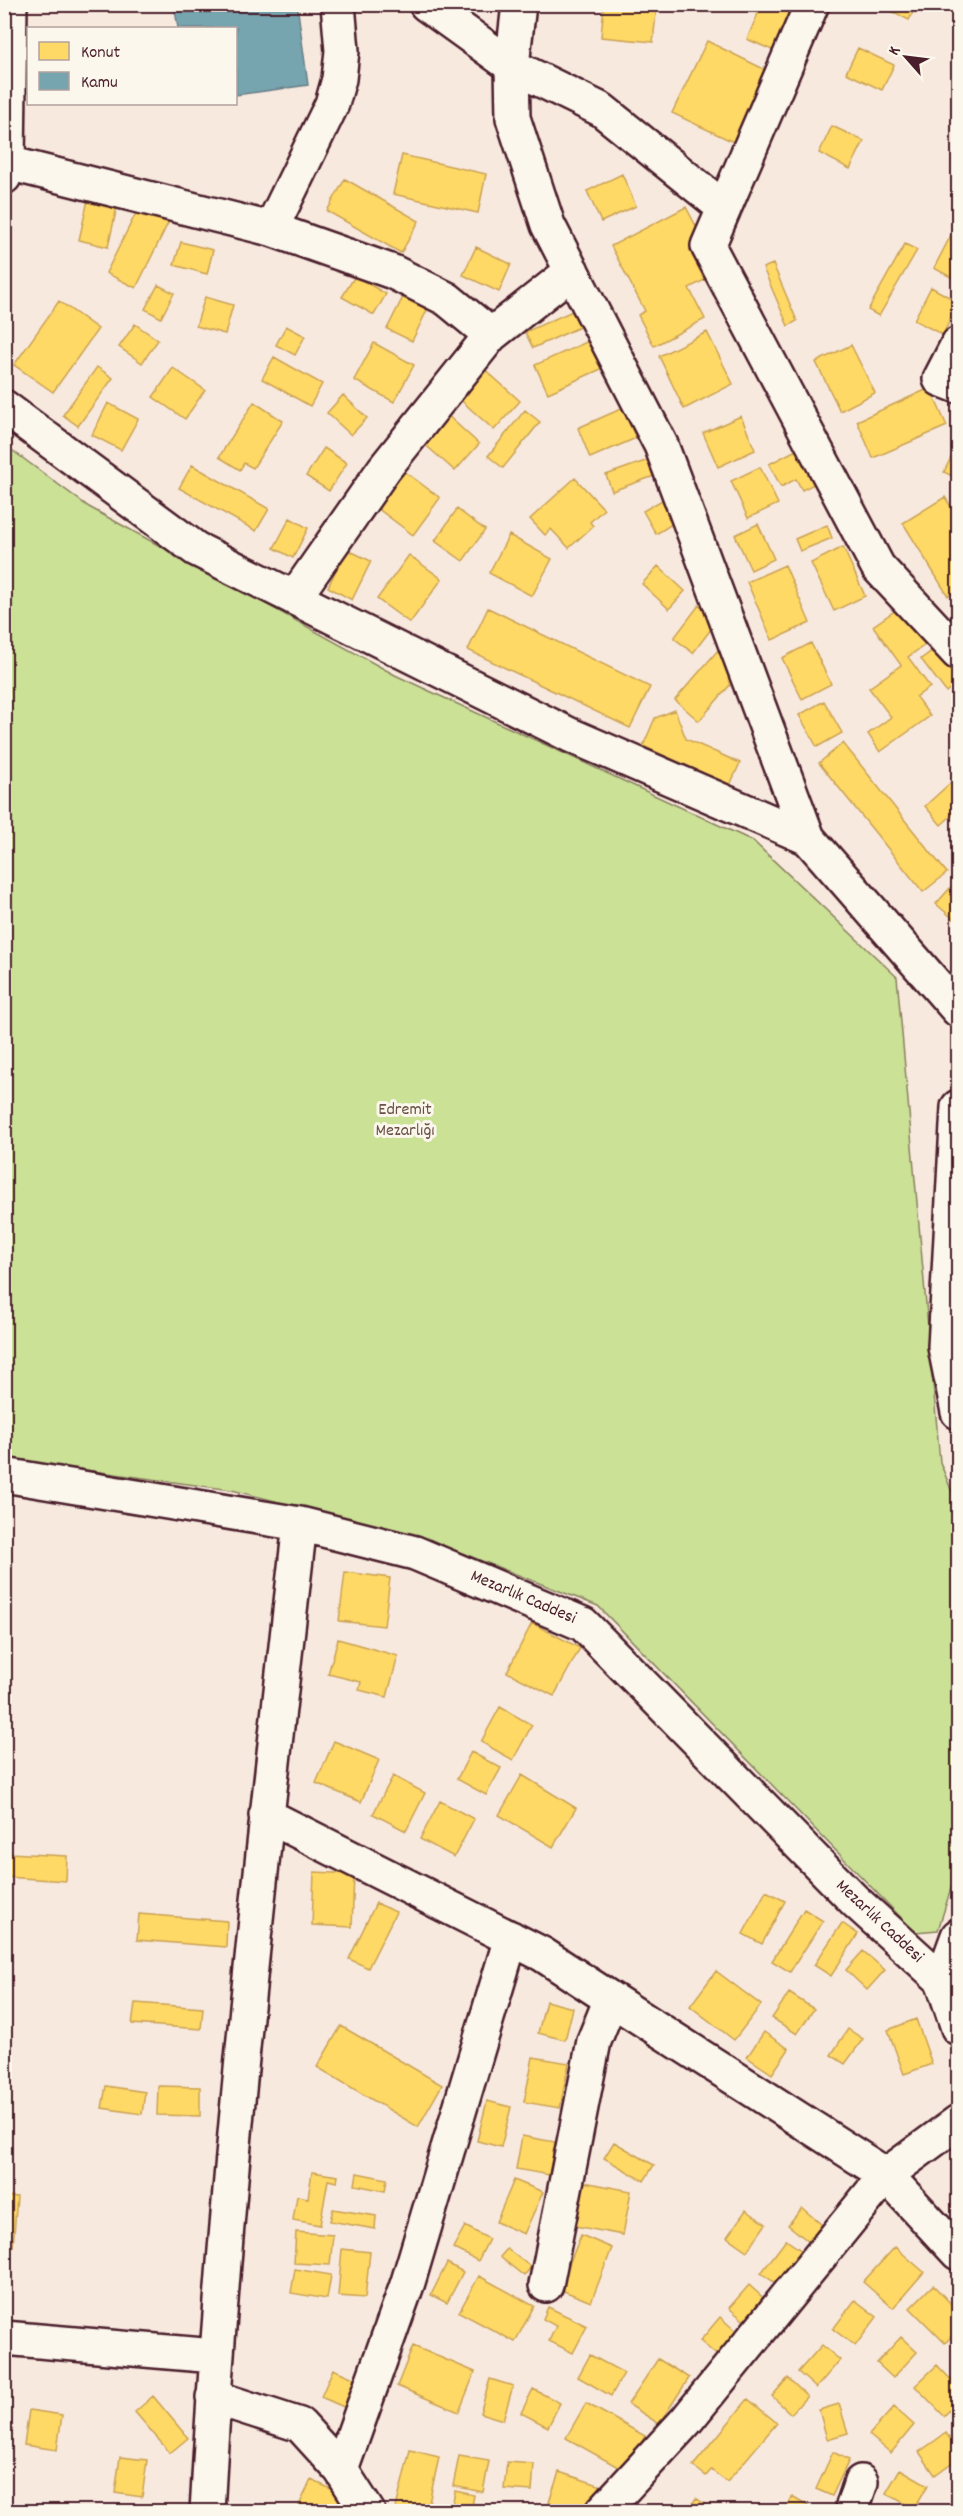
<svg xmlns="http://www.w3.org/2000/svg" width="963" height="2516" font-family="Dekko,sans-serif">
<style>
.green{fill:#cbe196;stroke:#8a8060;stroke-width:1.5}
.homes{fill:#ffd966;stroke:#c9a154;stroke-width:1.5}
.public{fill:#76a5af;stroke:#697d87;stroke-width:1.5}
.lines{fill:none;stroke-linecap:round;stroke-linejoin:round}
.minor-casing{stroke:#4a1f2b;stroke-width:38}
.minor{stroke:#fbf7ec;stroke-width:33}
.labels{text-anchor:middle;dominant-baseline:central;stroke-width:6;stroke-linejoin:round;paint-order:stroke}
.park-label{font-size:18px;fill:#6a5046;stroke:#fbf7ec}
.street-label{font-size:18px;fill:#4a1f2b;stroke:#fbf7ec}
</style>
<rect width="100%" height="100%" fill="#f8e9de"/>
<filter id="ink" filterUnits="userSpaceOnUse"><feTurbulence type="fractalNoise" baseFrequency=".0167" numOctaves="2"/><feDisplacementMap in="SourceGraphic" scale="12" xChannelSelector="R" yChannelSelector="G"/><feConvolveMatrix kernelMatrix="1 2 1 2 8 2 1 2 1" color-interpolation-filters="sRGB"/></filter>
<g filter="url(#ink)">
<path class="green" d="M 5,445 L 89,507 L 395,675 L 753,841 L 897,977 L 940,1462 L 958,1507 L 958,1866 L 938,1930 L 915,1932 L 598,1606 L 431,1541 L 232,1490 L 5,1459 Z"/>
<path class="homes" d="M 604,4 L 657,4 L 653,42 L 601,37 Z
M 762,4 L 802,4 L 781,54 L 747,39 Z
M 877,4 L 917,4 L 909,20 Z
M 707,41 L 778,76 L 744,147 L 672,113 Z
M 858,48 L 894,65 L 882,90 L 846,73 Z
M 832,126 L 864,141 L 850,169 L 819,153 Z
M 402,155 L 486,174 L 478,213 L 393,194 Z
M 622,174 L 636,206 L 601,222 L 587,191 Z
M 345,179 L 419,221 L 401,253 L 327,211 Z
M 88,200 L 117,207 L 108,247 L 79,240 Z
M 686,207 L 720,272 L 689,288 L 705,319 L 654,346 L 638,315 L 645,311 L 611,246 Z
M 138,209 L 168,223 L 136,288 L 106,273 Z
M 951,235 L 958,239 L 958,281 L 934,268 Z
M 181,242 L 213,250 L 207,274 L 174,265 Z
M 905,244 L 917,250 L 879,316 L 868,310 Z
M 476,247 L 511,264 L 499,292 L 463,275 Z
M 773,264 L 797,321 L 788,326 L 763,268 Z
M 355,276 L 386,294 L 374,315 L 342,297 Z
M 158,285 L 174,293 L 161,318 L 145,309 Z
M 931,287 L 958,302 L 943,335 L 914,320 Z
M 405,293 L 429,306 L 412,341 L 387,329 Z
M 205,297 L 233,305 L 225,334 L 196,326 Z
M 59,301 L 98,329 L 53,392 L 14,365 Z
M 577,309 L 584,325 L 533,348 L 525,332 Z
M 135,324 L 158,340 L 142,363 L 119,347 Z
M 286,326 L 305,336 L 295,355 L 276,345 Z
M 707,332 L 733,384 L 684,409 L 659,356 Z
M 600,336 L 612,364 L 548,393 L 535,365 Z
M 374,343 L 414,365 L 394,402 L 354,380 Z
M 851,345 L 875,393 L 840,411 L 816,362 Z
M 274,357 L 322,384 L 310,406 L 262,379 Z
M 481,366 L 520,401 L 494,430 L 455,395 Z
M 97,367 L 113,378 L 78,426 L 63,415 Z
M 173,368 L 205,390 L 185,419 L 153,397 Z
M 930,388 L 947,426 L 873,458 L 857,421 Z
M 343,395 L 367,418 L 351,435 L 327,413 Z
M 254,402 L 283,421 L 253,468 L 244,463 L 240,470 L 219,457 Z
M 108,403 L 138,419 L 121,450 L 92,435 Z
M 623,408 L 636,438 L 590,458 L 578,428 Z
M 525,410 L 540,422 L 503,468 L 488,456 Z
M 446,414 L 479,444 L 455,471 L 421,441 Z
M 741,416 L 755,450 L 718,467 L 703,433 Z
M 958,443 L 958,479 L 944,472 Z
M 324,448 L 347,463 L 329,491 L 306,476 Z
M 796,450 L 814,484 L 802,490 L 796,479 L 781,487 L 769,464 Z
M 651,459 L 657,475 L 612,491 L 606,475 Z
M 192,465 L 269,509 L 256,531 L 179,488 Z
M 760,467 L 778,504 L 748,518 L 731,481 Z
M 400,468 L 440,498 L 413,535 L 373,505 Z
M 575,478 L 604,509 L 590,522 L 593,526 L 569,548 L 551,529 L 545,535 L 530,519 Z
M 669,496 L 682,518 L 656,534 L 643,511 Z
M 945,497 L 958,518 L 958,590 L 948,596 L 903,523 Z
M 457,509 L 485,530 L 463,561 L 435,541 Z
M 290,518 L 308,528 L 293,558 L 274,548 Z
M 758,524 L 774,559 L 751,570 L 735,535 Z
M 827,525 L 832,538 L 800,551 L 795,539 Z
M 509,535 L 552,559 L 532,596 L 489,573 Z
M 843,547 L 865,596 L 834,611 L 811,563 Z
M 346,549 L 371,561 L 352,600 L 328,587 Z
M 409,555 L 442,579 L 410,623 L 377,599 Z
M 785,565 L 810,623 L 772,640 L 747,582 Z
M 658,566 L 685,591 L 669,609 L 642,584 Z
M 699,605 L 718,620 L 693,653 L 674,638 Z
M 903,605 L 929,642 L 908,657 L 930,687 L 916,697 L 930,716 L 880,752 L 868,734 L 891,717 L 869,688 L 901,665 L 873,626 Z
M 488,608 L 650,687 L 630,728 L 468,650 Z
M 944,642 L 958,661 L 958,682 L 946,692 L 921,659 Z
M 811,643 L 831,684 L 802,699 L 782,658 Z
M 719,649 L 743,670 L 699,721 L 675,700 Z
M 824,701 L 842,733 L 817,747 L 799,715 Z
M 675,710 L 686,739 L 740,763 L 730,785 L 643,746 L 655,718 Z
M 843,743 L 947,873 L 923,892 L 819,763 Z
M 958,776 L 958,810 L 941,825 L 925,806 Z
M 958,879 L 958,919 L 956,921 L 936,904 Z
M 345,1572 L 390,1578 L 384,1626 L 339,1621 Z
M 532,1623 L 580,1648 L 554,1696 L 507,1672 Z
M 338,1639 L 398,1656 L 387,1697 L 359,1690 L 361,1682 L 328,1674 Z
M 500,1707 L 532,1725 L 513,1760 L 481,1742 Z
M 334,1741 L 379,1760 L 361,1802 L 316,1783 Z
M 471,1752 L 501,1768 L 486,1795 L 457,1779 Z
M 522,1775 L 576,1808 L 553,1847 L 499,1815 Z
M 393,1776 L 425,1793 L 406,1831 L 373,1814 Z
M 440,1801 L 474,1819 L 454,1857 L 420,1839 Z
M 8,1853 L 67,1856 L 66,1881 L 6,1877 Z
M 314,1872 L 354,1874 L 352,1927 L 312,1925 Z
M 766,1891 L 785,1901 L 762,1944 L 743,1934 Z
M 376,1903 L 396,1912 L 368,1968 L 349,1959 Z
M 804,1909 L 823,1921 L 790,1972 L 772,1961 Z
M 139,1914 L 227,1921 L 226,1947 L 137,1940 Z
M 842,1923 L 858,1934 L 831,1976 L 814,1965 Z
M 863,1951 L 885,1970 L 867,1990 L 846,1970 Z
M 716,1971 L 761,2005 L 734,2040 L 690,2006 Z
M 789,1993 L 814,2009 L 797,2034 L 772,2018 Z
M 546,2001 L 573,2008 L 565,2040 L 538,2033 Z
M 135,2003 L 203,2008 L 201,2029 L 132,2024 Z
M 916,2019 L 932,2064 L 904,2074 L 888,2030 Z
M 341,2026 L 442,2085 L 418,2127 L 317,2067 Z
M 848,2029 L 863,2039 L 845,2064 L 831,2055 Z
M 764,2032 L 789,2049 L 772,2074 L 747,2057 Z
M 533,2057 L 569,2063 L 560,2108 L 524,2102 Z
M 106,2086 L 145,2092 L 142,2114 L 102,2108 Z
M 158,2086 L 200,2087 L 200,2116 L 157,2115 Z
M 487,2101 L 511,2107 L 501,2147 L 477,2141 Z
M 522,2136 L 555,2142 L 549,2175 L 516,2169 Z
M 614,2142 L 654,2165 L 644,2181 L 604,2158 Z
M 312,2172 L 338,2176 L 337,2182 L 328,2180 L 320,2225 L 293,2220 L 297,2196 L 308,2198 Z
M 357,2173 L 387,2179 L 385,2191 L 355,2185 Z
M 514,2180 L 543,2192 L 524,2234 L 496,2222 Z
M 584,2182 L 631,2191 L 623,2235 L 575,2226 Z
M 4,2196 L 17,2197 L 13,2246 L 4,2245 Z
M 802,2208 L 827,2229 L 813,2245 L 788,2225 Z
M 333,2209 L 376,2216 L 375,2229 L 330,2221 Z
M 746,2210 L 766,2224 L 747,2251 L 727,2237 Z
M 465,2226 L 489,2239 L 478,2261 L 453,2248 Z
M 296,2232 L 333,2235 L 330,2265 L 294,2263 Z
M 581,2235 L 612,2248 L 591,2302 L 559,2289 Z
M 786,2240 L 805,2253 L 781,2287 L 761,2273 Z
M 895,2247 L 924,2272 L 893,2308 L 863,2282 Z
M 342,2249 L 370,2252 L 365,2298 L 338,2296 Z
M 507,2249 L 531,2267 L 524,2276 L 500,2257 Z
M 447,2263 L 463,2272 L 447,2303 L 431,2295 Z
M 295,2269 L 331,2275 L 327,2299 L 291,2293 Z
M 479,2276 L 534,2306 L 515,2342 L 459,2312 Z
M 749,2285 L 768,2302 L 749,2325 L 729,2308 Z
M 933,2285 L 958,2311 L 958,2330 L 945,2343 L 910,2308 Z
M 855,2300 L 877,2317 L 855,2346 L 833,2329 Z
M 548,2307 L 587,2326 L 573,2353 L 549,2341 L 556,2326 L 543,2319 Z
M 720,2317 L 739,2334 L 720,2358 L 700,2341 Z
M 901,2337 L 917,2352 L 893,2378 L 877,2363 Z
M 822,2345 L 840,2360 L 816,2388 L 798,2372 Z
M 413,2346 L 475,2372 L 459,2412 L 397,2386 Z
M 590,2355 L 624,2373 L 611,2396 L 578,2377 Z
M 658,2359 L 689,2378 L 659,2424 L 628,2404 Z
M 937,2365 L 958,2387 L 958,2401 L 944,2416 L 915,2386 Z
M 333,2369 L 358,2380 L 346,2408 L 321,2397 Z
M 788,2378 L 807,2396 L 791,2414 L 772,2396 Z
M 490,2379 L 513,2386 L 503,2420 L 480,2413 Z
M 533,2389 L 560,2403 L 548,2427 L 521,2413 Z
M 153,2396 L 188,2438 L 170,2453 L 135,2412 Z
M 748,2399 L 777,2423 L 727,2482 L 711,2470 L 706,2476 L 693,2466 Z
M 586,2403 L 645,2436 L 625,2471 L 566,2438 Z
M 839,2404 L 848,2433 L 827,2439 L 819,2410 Z
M 894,2407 L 914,2425 L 891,2453 L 869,2435 Z
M 29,2410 L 62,2415 L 57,2450 L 24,2445 Z
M 946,2433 L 958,2451 L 958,2458 L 935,2475 L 919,2452 Z
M 410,2450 L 439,2457 L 427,2512 L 395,2512 Z
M 833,2452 L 849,2460 L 832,2496 L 816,2489 Z
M 459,2456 L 489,2461 L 483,2492 L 453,2486 Z
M 120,2457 L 147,2460 L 142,2497 L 115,2493 Z
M 507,2462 L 534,2464 L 532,2491 L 504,2489 Z
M 900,2469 L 928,2485 L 914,2509 L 886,2493 Z
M 559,2472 L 602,2486 L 595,2508 L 588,2505 L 586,2512 L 577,2512 L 549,2502 Z
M 311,2480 L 347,2496 L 340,2512 L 296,2512 Z
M 455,2491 L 474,2495 L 471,2512 L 451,2512 Z
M 792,2497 L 818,2512 L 785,2512 Z
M 696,2498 L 716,2512 L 687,2512 Z"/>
<path class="public" d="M 215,4 L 297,4 L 308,85 L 236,95 L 236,28 L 178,28 L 175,10 Z"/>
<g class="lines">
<g class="minor-casing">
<path id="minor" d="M 426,4 L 512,66 L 602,110 L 724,208
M 519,4 L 512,66 L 513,118 L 548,225 L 661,445 L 808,838 L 958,1010
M 812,4 L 708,246 L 878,567 L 958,653
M 8,163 L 271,229 L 393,272 L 447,299 L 491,335
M 4,177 L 8,163 L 10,4
M 271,229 L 332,104 L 339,79 L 342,51 L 338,4
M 958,344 L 940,379 L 958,386
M 4,407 L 196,549 L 570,735 L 808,838
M 294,598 L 384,469 L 491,335 L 572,271
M 958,1107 L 945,1347 L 958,1412
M 4,1475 L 300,1524 L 415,1553 L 583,1624 L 855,1901 L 942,1980
M 266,1815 L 542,1954 L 611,1999 L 886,2175 L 958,2253
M 958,1936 L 942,1980 L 958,2028
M 546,2285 L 594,2041 L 611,1999
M 4,2338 L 215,2356
M 213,2397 L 300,2425 L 341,2470 L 368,2512
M 341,2470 L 408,2282 L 511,1938
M 207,2512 C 225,2182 262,1853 300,1524
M 602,2512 L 686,2421 L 886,2175 L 958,2122
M 851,2512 L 861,2482"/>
</g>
<use href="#minor" class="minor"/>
</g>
</g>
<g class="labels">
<g class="park-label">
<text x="405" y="1110">Edremit<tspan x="405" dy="21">Mezarlığı</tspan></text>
</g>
<g class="street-label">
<text transform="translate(523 1598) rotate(23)">Mezarlık Caddesi</text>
<text transform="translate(879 1922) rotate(43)">Mezarlık Caddesi</text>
</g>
</g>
<rect width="963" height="2516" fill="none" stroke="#fbf7ec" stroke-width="24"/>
<rect x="12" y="12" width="939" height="2492" fill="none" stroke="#4a1f2b" stroke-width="2" filter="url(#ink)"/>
<rect x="27" y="27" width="210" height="78" fill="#fbf7ec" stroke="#b4a19f" stroke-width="1.5"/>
<rect x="39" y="42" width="30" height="18" fill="#ffd966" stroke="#b4a19f" stroke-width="1.5"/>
<text x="81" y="57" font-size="18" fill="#4a1f2b">Konut</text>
<rect x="39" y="72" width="30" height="18" fill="#76a5af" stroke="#b4a19f" stroke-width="1.5"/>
<text x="81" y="87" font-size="18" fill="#4a1f2b">Kamu</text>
<g transform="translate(906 57) rotate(298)" stroke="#fbf7ec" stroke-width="4.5" paint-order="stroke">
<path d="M0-4.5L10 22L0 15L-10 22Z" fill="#4a1f2b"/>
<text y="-9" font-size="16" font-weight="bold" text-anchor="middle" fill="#4a1f2b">K</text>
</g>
</svg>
